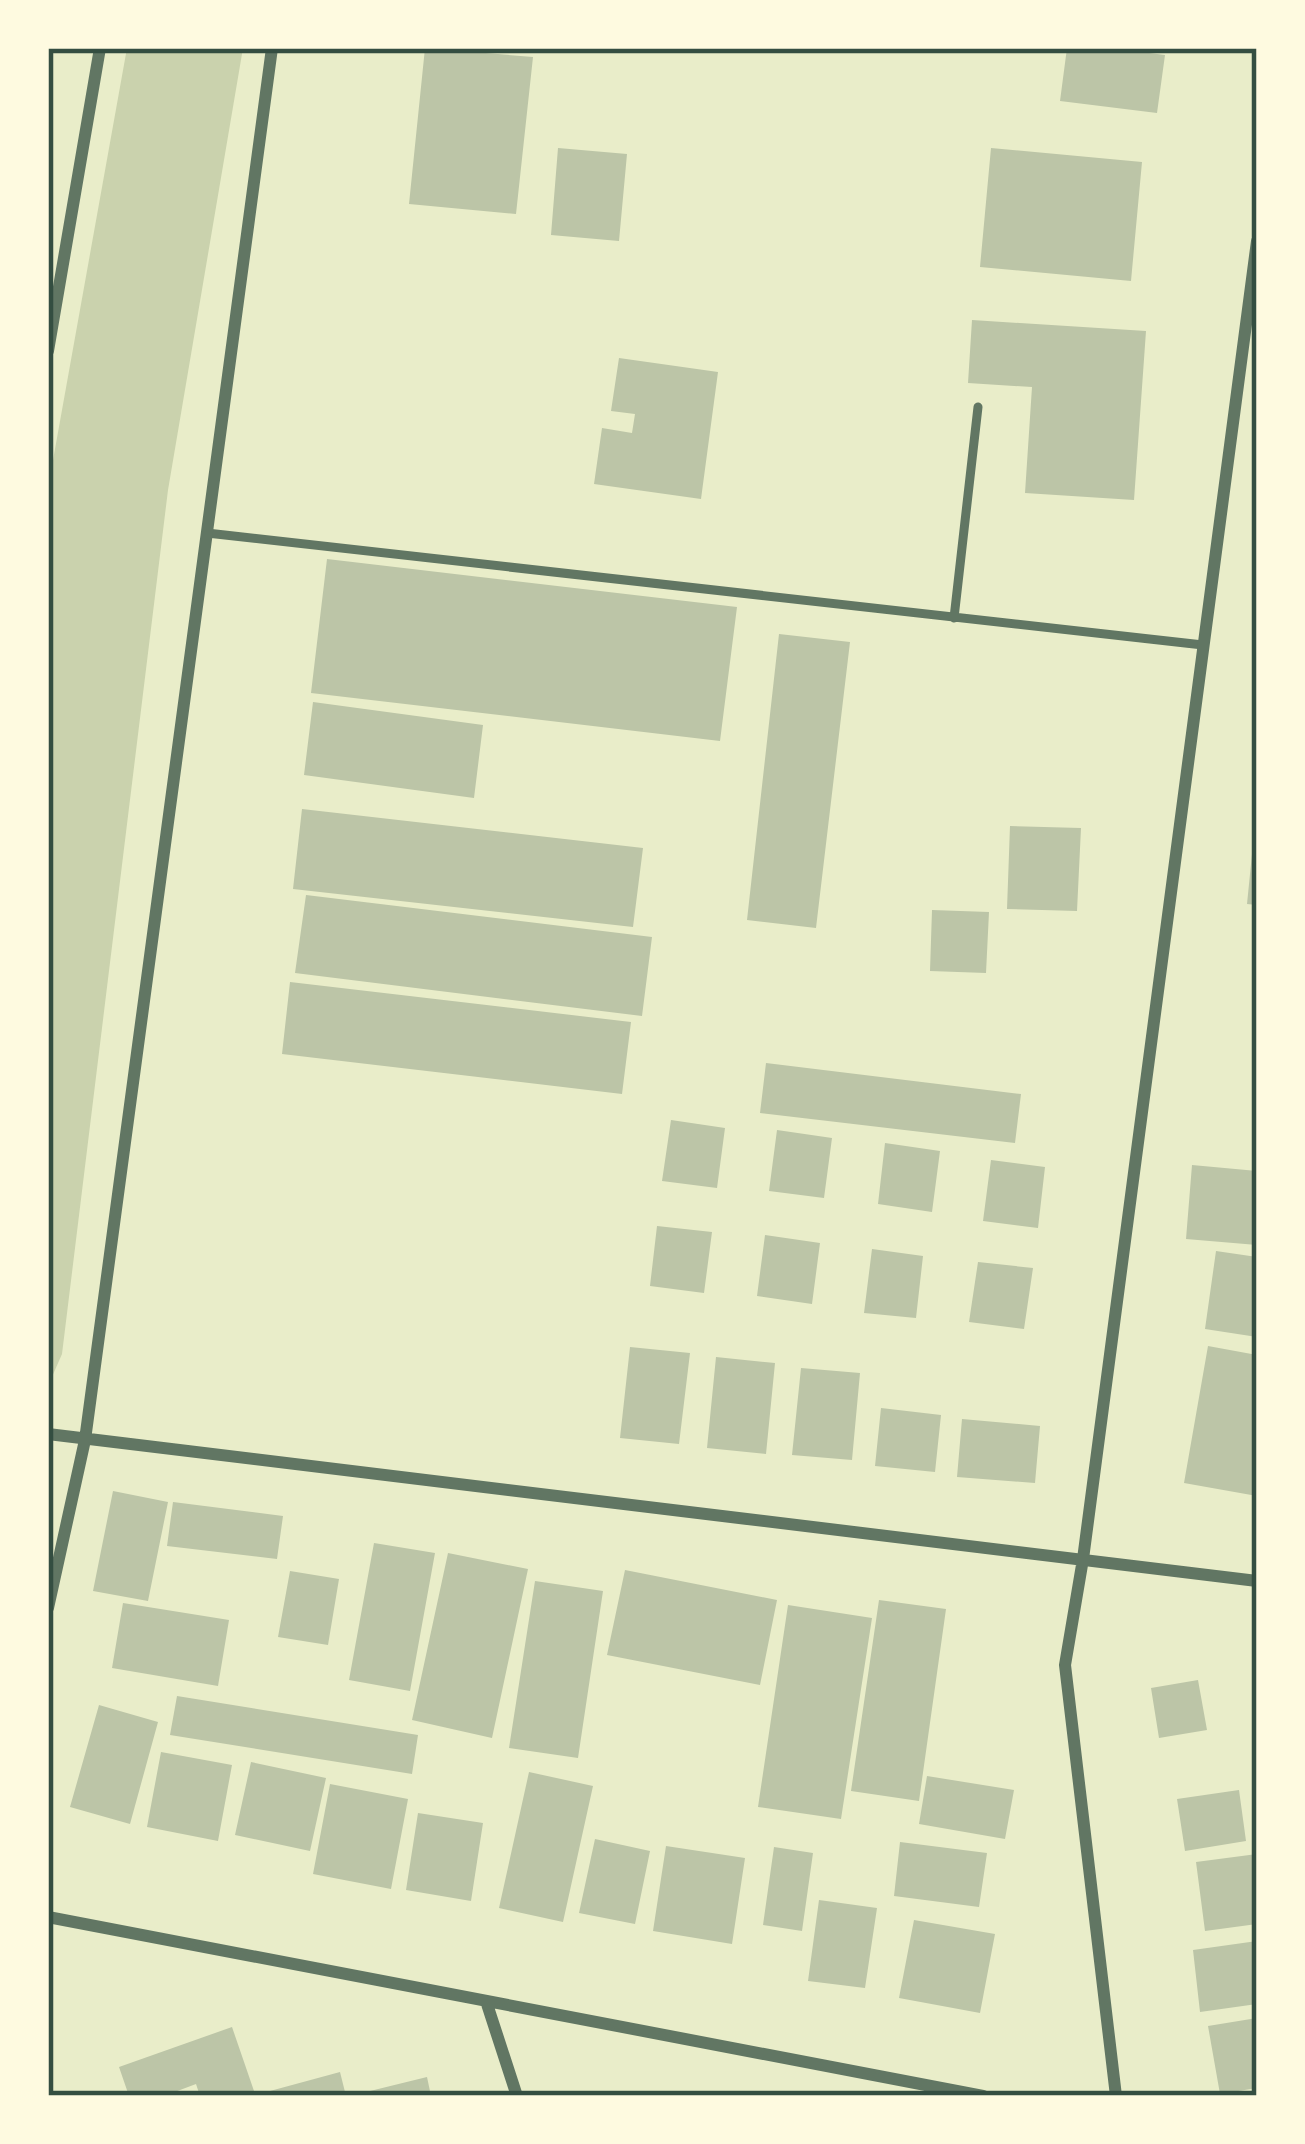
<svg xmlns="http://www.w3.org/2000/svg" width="1305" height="2144" font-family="'Sofia Sans Condensed',sans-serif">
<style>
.green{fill:#cad2ad}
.building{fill:#bcc5a7}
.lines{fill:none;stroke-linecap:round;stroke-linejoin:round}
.service{stroke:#617663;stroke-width:9}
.minor{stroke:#617663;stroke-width:12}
.neatline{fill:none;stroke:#344e41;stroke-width:4.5}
</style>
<rect width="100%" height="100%" fill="#e9edc9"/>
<path class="green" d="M 127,48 L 243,48 L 168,490 L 62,1354 L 48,1386 L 48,488 Z"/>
<path class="building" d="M 425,48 L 533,57 L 516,214 L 409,204 Z
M 1067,48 L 1110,48 L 1165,55 L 1157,113 L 1060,101 Z
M 558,148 L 627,154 L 619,241 L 551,235 Z
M 991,148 L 1142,162 L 1131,281 L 980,267 Z
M 972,320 L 1146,331 L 1134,500 L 1025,493 L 1032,387 L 968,383 Z
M 619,358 L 718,372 L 701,499 L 594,484 L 602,428 L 632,433 L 635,414 L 611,411 Z
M 327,559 L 737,607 L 720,741 L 311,693 Z
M 779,634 L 850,642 L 816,928 L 747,920 Z
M 313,702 L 483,725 L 474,798 L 304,775 Z
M 302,809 L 643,848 L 633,927 L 293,889 Z
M 1010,826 L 1081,828 L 1077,911 L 1007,909 Z
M 1254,834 L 1257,835 L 1257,905 L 1247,904 Z
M 306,895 L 652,937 L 642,1016 L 295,973 Z
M 932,910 L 989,912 L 986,973 L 930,971 Z
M 290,982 L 631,1022 L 622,1094 L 282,1054 Z
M 766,1063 L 1021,1094 L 1015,1143 L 760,1113 Z
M 671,1120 L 725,1128 L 717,1188 L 662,1181 Z
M 777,1130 L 832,1138 L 824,1198 L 769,1191 Z
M 885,1143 L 940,1151 L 932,1212 L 878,1204 Z
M 991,1160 L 1045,1167 L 1038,1228 L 983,1221 Z
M 1192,1165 L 1257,1171 L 1257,1245 L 1186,1239 Z
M 657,1226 L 712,1232 L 704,1293 L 650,1286 Z
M 765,1235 L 820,1243 L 812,1304 L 757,1296 Z
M 872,1249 L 923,1256 L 916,1318 L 864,1313 Z
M 1216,1251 L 1257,1257 L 1257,1337 L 1205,1329 Z
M 978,1262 L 1033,1268 L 1024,1329 L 969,1322 Z
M 1208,1346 L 1257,1355 L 1257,1496 L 1184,1483 Z
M 630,1347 L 690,1353 L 679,1444 L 620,1438 Z
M 716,1357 L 775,1363 L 766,1454 L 707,1448 Z
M 801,1368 L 860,1373 L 852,1460 L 792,1455 Z
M 881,1408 L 941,1415 L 935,1472 L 875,1466 Z
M 962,1419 L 1040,1426 L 1035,1483 L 957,1477 Z
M 113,1491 L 168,1502 L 148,1601 L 93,1591 Z
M 173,1502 L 283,1516 L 277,1559 L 167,1546 Z
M 374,1543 L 435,1553 L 410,1691 L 349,1680 Z
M 448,1553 L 528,1569 L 492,1738 L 412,1720 Z
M 625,1570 L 777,1600 L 760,1685 L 607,1655 Z
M 290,1571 L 339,1579 L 328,1645 L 278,1637 Z
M 535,1581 L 603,1591 L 578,1758 L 509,1748 Z
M 879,1600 L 946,1609 L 919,1801 L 851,1791 Z
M 123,1603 L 229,1620 L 218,1686 L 112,1668 Z
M 788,1605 L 872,1618 L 841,1819 L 758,1807 Z
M 1198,1680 L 1207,1730 L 1159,1738 L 1151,1688 Z
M 177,1696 L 418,1735 L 412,1774 L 170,1735 Z
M 99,1705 L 158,1722 L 130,1824 L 70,1807 Z
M 161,1752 L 232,1765 L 218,1841 L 147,1827 Z
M 251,1762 L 326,1778 L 310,1851 L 235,1835 Z
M 529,1772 L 593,1786 L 563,1922 L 499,1908 Z
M 927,1776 L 1014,1790 L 1005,1839 L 919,1824 Z
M 330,1784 L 408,1799 L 391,1889 L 313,1874 Z
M 1239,1790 L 1246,1841 L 1185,1851 L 1177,1799 Z
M 418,1813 L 483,1823 L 471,1901 L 406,1890 Z
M 595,1839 L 650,1851 L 635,1924 L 579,1913 Z
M 900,1842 L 987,1853 L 979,1907 L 894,1896 Z
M 666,1846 L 745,1858 L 732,1944 L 653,1931 Z
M 774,1847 L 813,1853 L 802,1931 L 763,1925 Z
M 1257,1854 L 1257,1924 L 1205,1931 L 1196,1862 Z
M 819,1900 L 877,1908 L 865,1988 L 808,1981 Z
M 914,1920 L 995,1934 L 980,2013 L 899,1998 Z
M 1257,1941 L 1257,2004 L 1200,2012 L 1193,1950 Z
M 1257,2018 L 1257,2088 L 1220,2094 L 1208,2026 Z
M 232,2027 L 254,2091 L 239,2096 L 200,2096 L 196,2084 L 164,2096 L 129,2096 L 119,2067 Z
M 340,2072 L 346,2096 L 271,2096 L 270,2091 Z
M 427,2077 L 431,2096 L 367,2096 L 366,2092 Z"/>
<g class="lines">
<path class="service" d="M 207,533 L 1203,645
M 954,618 L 978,407"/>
<path class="minor" d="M 48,351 L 100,48
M 48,1434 L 1257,1581
M 48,1608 L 85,1440 L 272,48
M 48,1917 L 983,2096
M 486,2001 L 517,2096
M 1116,2096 L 1065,1665 L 1083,1559 L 1257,241"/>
</g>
<rect width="1305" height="2144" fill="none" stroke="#fefae0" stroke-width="102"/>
<rect x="51" y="51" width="1203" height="2042" class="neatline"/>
</svg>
